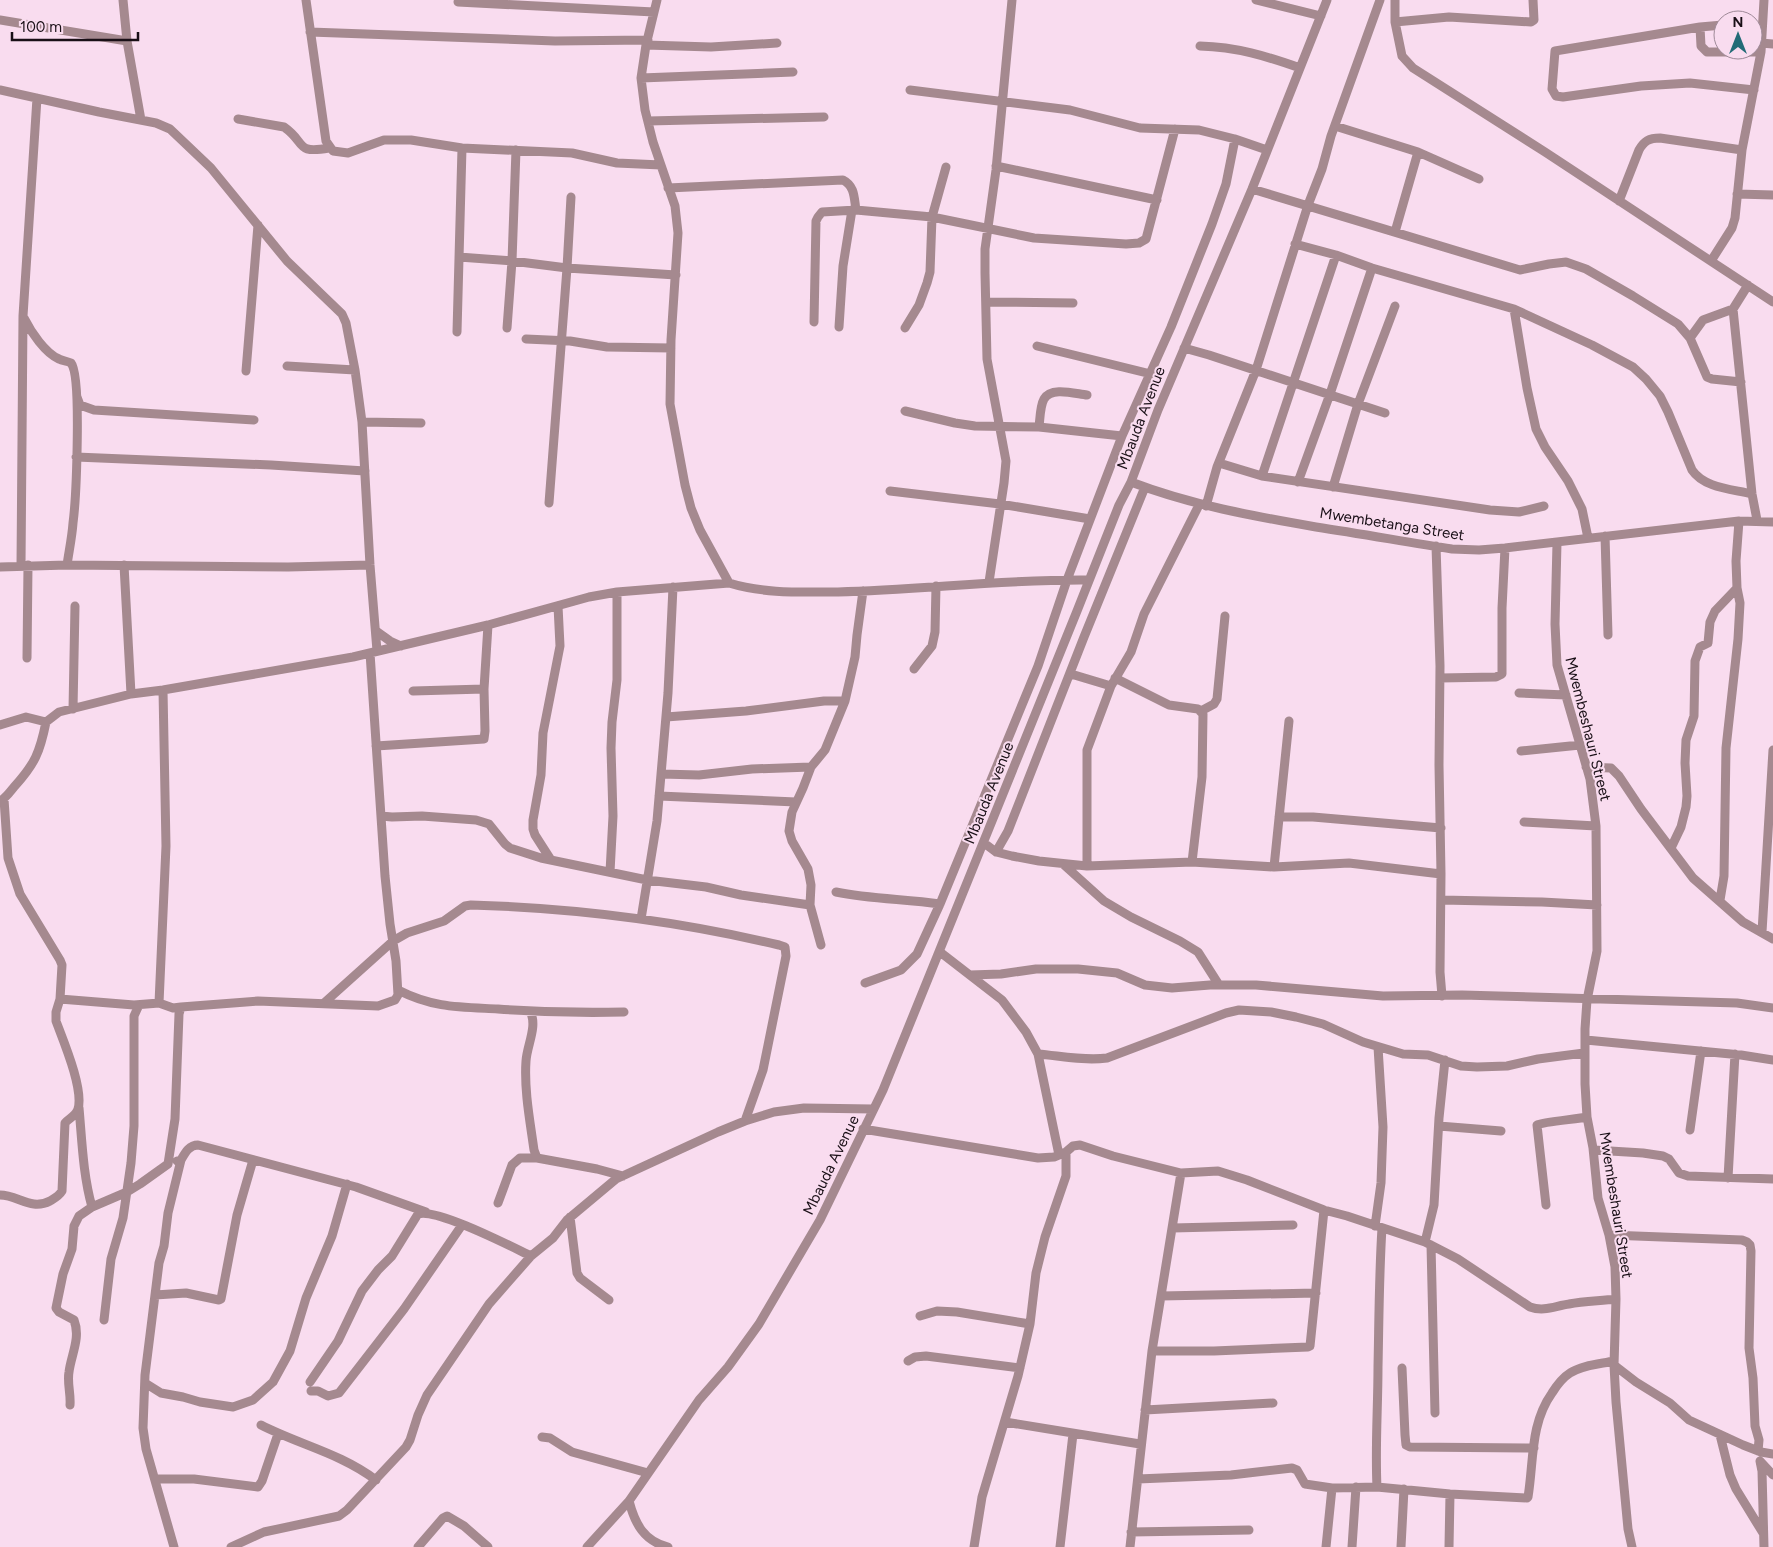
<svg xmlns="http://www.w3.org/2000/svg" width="1773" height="1547" font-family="Figtree,sans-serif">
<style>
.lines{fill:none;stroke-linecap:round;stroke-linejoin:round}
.minor{stroke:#a5898f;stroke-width:9}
.labels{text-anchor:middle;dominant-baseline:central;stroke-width:4;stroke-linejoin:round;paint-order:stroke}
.street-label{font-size:15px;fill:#190f16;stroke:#f9dcef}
</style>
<rect width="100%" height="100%" fill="#f9dcef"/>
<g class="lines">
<path class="minor" d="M 123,0 L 127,41 L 141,120
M 306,0 L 326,141 L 333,151 L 348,153 L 384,140 L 411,140 L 462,148 L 572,153 L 617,163 L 661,165
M 657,0 L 646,45 L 641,78 L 645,110 L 653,142 L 675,206 L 678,233 L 671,340 L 670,404 L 685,485 L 691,508 L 700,530 L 729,583 C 765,594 801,592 838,592 C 922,590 1005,579 1088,580
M 1256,0 L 1321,16
M 1395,0 L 1395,22 L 1402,56 L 1413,68 L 1545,152 L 1773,302
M 458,2 L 654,12
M 0,20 L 127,41
M 1395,22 L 1449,17 L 1531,22 L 1534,20 L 1533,0
M 1723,25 L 1700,27 L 1555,51 L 1552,89 L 1556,96 L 1563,97 L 1641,86 L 1690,83 L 1754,90
M 1700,27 L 1701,46 L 1707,52 L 1761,52
M 310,32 L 555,41 L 648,40
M 1761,43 L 1773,44
M 646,45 L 711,47 L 777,43
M 1200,46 C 1237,47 1266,56 1300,68
M 641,78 L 793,72
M 0,90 L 99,112 L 156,123 L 170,129 L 211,168 L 287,261 L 342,314 L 346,323 L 355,370 L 362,422 L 370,565 L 377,651
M 910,90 L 1070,110 L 1140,128 L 1199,130 L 1235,139 L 1267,150
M 238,119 L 284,127 C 307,143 294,154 329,148
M 648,121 L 824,117
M 1335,126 L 1418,152 L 1479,179
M 996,166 L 1157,200
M 668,188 L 843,180 C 855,186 854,198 856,210
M 1252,189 L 1520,270 L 1549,264 L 1566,262 L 1586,269 L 1633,296 L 1678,324 L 1690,338 L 1707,377 L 1712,379 L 1741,382
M 1737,194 L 1773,195
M 1619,201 L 1639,150 C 1644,141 1649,138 1660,138 L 1742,150
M 1395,232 L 1418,152
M 1295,244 L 1336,255 L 1372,268 L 1514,309 L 1592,345 L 1633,367 L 1646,379 L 1660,396 L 1668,412 L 1692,470 C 1704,488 1732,489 1752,494
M 459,257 L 512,261 L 567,268 L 676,275
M 1711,261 L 1732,228 L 1735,218 L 1742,150 L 1761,52 L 1764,0
M 1748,285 L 1733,309 L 1752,494 L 1757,520
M 986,302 L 1073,303
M 1514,309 L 1527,388 L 1536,429 L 1545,447 L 1568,481 L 1582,509 L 1588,538
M 24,318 C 31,332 45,353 59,359 C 63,361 67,361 71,363 C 82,376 76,500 73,523 C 72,537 69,551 67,565
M 814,322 L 816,221 L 818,217 L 822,212 L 856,210 L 932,217 L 1034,238 L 1126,244 L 1139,243 L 1146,239 L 1175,129
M 839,327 L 843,266 L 852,210
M 507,328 L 512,261 L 516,150
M 905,328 L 919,305 L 927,283 L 930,272 L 932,217 L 946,167
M 457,332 L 462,148
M 1690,338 L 1703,320 L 1733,309
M 526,339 L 570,341 L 607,347 L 671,348
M 1037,346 L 1151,374
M 1184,348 L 1209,355 L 1385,413
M 287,366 L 355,370
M 246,371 L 258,225
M 77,397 L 80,405 L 94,410 L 254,420
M 905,411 L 955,423 L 975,426 L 1039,427 L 1122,436
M 362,422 L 421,423
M 1039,427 C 1040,419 1040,406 1044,399 C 1051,386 1076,394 1087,395
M 76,457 L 271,465 L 365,471
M 1219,463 L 1262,476 L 1490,510 L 1519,512 L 1544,506
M 1262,476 L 1336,255
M 1131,482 C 1191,505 1253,516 1316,527 C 1362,534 1407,542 1452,549 L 1479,550 L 1505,548 L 1739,521 L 1773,522
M 1298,482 L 1330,394 L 1372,268
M 1333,487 L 1358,404 L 1395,306
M 890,491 L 1000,504 L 1090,519
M 549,503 L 567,268 L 571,197
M 1206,506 L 1217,467 L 1256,370 L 1308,205 L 1322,169 L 1331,136 L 1380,0
M 1605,536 L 1608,635
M 1557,543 L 1555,624 L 1557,665 L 1590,779 L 1596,826 L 1597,951 L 1587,1000 L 1585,1029 L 1585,1084 L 1587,1117 L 1593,1148 L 1598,1198 L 1609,1235 L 1615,1267 L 1616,1299 L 1614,1365 L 1616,1402 L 1628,1529 L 1632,1547
M 1436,546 L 1440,666 L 1439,765 L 1441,874 L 1440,972 L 1442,996
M 124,565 L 131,694
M 21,566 L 23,316 L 37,98
M 0,567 L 67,565 L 288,567 L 370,565
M 989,582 L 1004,483 L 1006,461 L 987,359 L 985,273 L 985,249 L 996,170 L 1012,0
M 376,631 L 390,641 L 401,646
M 27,658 L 28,565
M 914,669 L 932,646 L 935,632 L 936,586
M 1071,674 L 1111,686
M 1115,678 L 1169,705 L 1198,709 L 1203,714 L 1202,777 L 1192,862
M 1440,678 L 1496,677 L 1502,674 L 1502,608 L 1505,548
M 413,691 L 484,689
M 1519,693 L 1566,695
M 73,709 L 75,606
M 1201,711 L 1214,704 L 1217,699 L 1225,616
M 666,717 L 746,711 L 824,701 L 845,701
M 0,725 L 26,717 L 46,722 L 59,712 L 131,694 L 163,690 L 353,657 L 488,625 L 589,597 L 617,592 L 729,583
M 376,746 L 484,739 L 485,731 L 484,689 L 488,625
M 1521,751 L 1580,745
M 1586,767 L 1611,768 L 1619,776 L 1641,809 L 1693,878 L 1743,922 L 1773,939
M 661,774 L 699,775 L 752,769 L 811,767
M 659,796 L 796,802
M 4,799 L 8,858 L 20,894 L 60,960 L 62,965 L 60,999 L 134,1005 L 159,1003 L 173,1008 L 181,1007
M 0,801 C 6,798 10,792 14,787 C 35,764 40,752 46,722
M 381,816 L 392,817 L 422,816 L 476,820 L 489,824 L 505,844 L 510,848 L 541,858 L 647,880 L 706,887 L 741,895 L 810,905
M 1279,817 L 1313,817 L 1441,828
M 1524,822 L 1596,826
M 984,843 L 996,852 L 1012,856 L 1039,861 L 1087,866 L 1192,862 L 1274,867 L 1349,863 L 1441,874
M 1671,848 L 1681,827 L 1686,807 L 1687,796 L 1685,763 L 1686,740 L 1694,716 L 1695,661 L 1700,647 L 1708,643 L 1710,622 L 1715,611 L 1737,588
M 996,852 L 1008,831 L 1084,637 L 1145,487
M 551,860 L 535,835 L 533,829 L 533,820 L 541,775 L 543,733 L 560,646 L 558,606
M 1063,864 L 1104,901 L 1131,917 L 1180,941 L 1198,952 L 1219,985
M 1087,866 L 1087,750 L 1111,686 L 1131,652 L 1144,614 L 1199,505
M 1274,867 L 1289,721
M 610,872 L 613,816 L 611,748 L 612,722 L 617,680 L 617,592
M 836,892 C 870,899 905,899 940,904
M 1441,900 L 1542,902 L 1597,905
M 1720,900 L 1724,876 L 1726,748 L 1738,639 L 1740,603 L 1737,588 L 1736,561 L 1739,521
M 641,919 L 657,821 L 668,693 L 673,587
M 1762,932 L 1773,750
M 821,945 L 810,905 L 811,885 L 808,869 L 792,841 L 789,831 L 792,812 L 803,788 L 811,767 L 825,750 L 845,701 L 855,657 L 857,635 L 863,591
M 940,952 L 1002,1000 L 1026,1032 L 1038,1054 L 1059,1155
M 970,975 L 1001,974 L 1036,969 L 1078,969 L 1117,973 L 1145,985 L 1172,988 L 1210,985 L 1256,985 L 1383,996 L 1462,995 L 1737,1003 L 1773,1008
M 865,983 L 901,970 L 917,954 L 940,904 L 1038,666 L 1067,580 L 1122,436 L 1171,327 L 1212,224 L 1226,184 L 1235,139
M 398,990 C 433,1008 460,1007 498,1009 C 540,1012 582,1013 624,1012
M 159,1003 L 166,846 L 163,690
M 324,1003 L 393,941 L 407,933 L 444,921 L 465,906 L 471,905 C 575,908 678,921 779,945 L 785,947 L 786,956 L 763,1070 L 745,1121
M 530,1011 C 538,1026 527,1045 526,1061 C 524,1090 530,1121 534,1150 L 537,1158
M 1586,1040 L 1741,1055 L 1773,1060
M 1038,1054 C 1061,1056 1084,1061 1107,1058 L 1226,1013 L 1239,1010 L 1271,1012 L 1296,1017 L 1323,1024 L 1363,1042 L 1403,1054 L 1428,1055 L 1461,1066 L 1477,1067 L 1507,1066 L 1538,1059 L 1584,1053
M 79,1108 C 82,1141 83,1175 92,1207
M 1439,1126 L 1501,1131
M 863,1129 L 1038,1158 L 1054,1157 L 1066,1152 L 1073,1146 L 1080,1145 L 1113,1156 L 1181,1173 L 1218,1171 L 1247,1180 L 1324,1210 L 1347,1216 L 1425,1242 L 1458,1259 L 1530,1307 C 1544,1312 1555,1306 1569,1304 C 1584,1301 1600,1301 1616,1299
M 1690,1130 L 1701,1051
M 1594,1150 L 1643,1153 L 1663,1156 L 1669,1159 L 1679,1173 L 1688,1176 L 1773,1179
M 177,1161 L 181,1160 C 185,1153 189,1145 198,1145 L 356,1187 L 426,1212
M 1728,1178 L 1735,1054
M 0,1195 C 18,1195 31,1211 50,1201 C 55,1198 59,1196 62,1191 L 65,1123 C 69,1118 76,1116 78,1109 C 84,1089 63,1040 56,1021 L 56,1012 L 60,999
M 498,1203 L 512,1165 L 520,1158 L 537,1158 L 597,1169 L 623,1176
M 1546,1205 L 1537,1125 C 1542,1122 1578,1119 1587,1117
M 570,1217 L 577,1273 L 580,1278 L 609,1300
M 1375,1226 L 1381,1183 L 1383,1127 L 1378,1047
M 1173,1228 L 1293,1225
M 1609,1235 L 1742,1240 L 1747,1242 L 1750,1245 L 1751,1251 L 1749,1348 L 1753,1378 L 1755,1426 L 1759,1440 L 1758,1451
M 1425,1242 L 1434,1205 L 1439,1118 L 1445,1060
M 1431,1245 L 1435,1413
M 155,1295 L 186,1293 L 219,1300 L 221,1299 L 237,1215 L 253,1160
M 1161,1296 L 1316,1293
M 920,1316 L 937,1311 L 957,1312 L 1030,1324
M 104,1320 L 111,1259 L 123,1218 L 131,1163 L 134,1126 L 134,1016 L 139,1005
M 1152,1351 L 1214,1351 L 1308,1347 L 1310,1346 L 1324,1210
M 908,1361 L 915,1357 L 926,1356 L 1020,1368
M 1614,1365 L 1636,1382 L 1670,1403 L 1689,1420 L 1743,1445 L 1761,1452 L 1773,1454
M 1402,1368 L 1405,1435 L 1406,1445 L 1410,1447 L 1534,1448
M 310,1382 L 338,1341 L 362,1291 L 378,1270 L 392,1256 L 418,1214 C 437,1208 510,1246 531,1256
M 145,1383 L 161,1393 L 183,1397 L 200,1402 L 233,1407 L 253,1400 L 273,1382 L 290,1351 L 306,1298 L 332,1236 L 347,1184
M 311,1391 L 318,1391 L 328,1396 L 339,1393 L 404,1309 L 462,1225
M 70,1405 C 71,1394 67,1383 69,1372 C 71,1355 81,1338 74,1320 L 59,1312 L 56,1308 L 63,1274 L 72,1249 L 74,1226 L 79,1216 L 92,1207 L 127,1192 L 140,1184 L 168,1164 L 175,1119 L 179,1014 L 181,1007 L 258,1001 L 378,1006 L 395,1000 L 398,995 L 396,961 L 390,924 L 385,876 L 370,653
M 1145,1410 L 1273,1403
M 1005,1422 L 1140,1444
M 261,1425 C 300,1445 340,1453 376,1480
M 1720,1435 L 1730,1475 L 1736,1489 L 1763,1533
M 542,1437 L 550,1438 L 572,1452 L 648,1473
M 1760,1461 L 1762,1471 L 1764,1547
M 1760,1461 L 1773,1475
M 155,1479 L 194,1479 L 258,1487 L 262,1481 L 278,1434
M 1138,1479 L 1231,1475 L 1292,1468 L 1297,1470 L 1305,1484 L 1332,1488 L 1377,1487 L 1450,1494 L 1527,1498 L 1528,1497 C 1534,1460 1530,1424 1552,1393 C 1557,1385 1562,1378 1570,1373 C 1582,1365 1600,1364 1614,1361
M 1377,1487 C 1375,1447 1378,1407 1378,1367 C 1379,1321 1379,1275 1382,1228
M 629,1501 C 635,1524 644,1541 668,1547
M 1131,1532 L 1249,1530
M 174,1547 L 146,1449 L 143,1428 L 145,1375 L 159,1263 L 164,1246 L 168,1213 L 181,1160
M 231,1547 L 264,1532 L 339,1516 L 347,1510 L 406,1447 L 410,1440 L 418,1415 L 427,1395 L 489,1304 L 531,1256 L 553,1238 L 567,1220 L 616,1179 L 718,1132 L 745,1121 L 774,1112 L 804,1108 L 873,1109
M 418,1547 L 443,1518 L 447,1516 L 464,1526 L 488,1547
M 587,1547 L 629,1501 L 699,1400 L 728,1367 L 759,1324 L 820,1220 L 883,1090 L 1077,611 L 1119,505 L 1131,482 L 1158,410 L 1252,189 L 1327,0
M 974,1547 L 982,1497 L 1018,1376 L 1030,1324 L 1036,1273 L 1045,1237 L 1066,1176 L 1066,1152
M 1060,1547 L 1073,1434
M 1130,1547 L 1152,1351 L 1181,1173
M 1326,1547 L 1332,1488
M 1352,1547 L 1356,1487
M 1401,1547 L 1404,1489
M 1449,1547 L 1450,1494"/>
</g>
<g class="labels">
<g class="street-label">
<text transform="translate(1141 418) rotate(-69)">Mbauda Avenue</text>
<text transform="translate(1392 524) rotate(9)">Mwembetanga Street</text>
<text transform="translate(1588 729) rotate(76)">Mwembeshauri Street</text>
<text transform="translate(989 793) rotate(-68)">Mbauda Avenue</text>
<text transform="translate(831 1165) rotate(-64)">Mbauda Avenue</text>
<text transform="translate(1616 1205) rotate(81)">Mwembeshauri Street</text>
</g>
</g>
<g transform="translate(1738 35)"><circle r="24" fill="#f9dcef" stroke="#9f8a98"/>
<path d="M0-4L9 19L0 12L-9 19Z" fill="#236b77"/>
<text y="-8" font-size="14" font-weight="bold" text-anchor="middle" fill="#190f16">N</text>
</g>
<path d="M12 32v8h126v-8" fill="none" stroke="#190f16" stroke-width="2.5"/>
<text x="20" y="32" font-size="15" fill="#190f16" stroke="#f9dcef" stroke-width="4" paint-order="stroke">100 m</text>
</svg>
